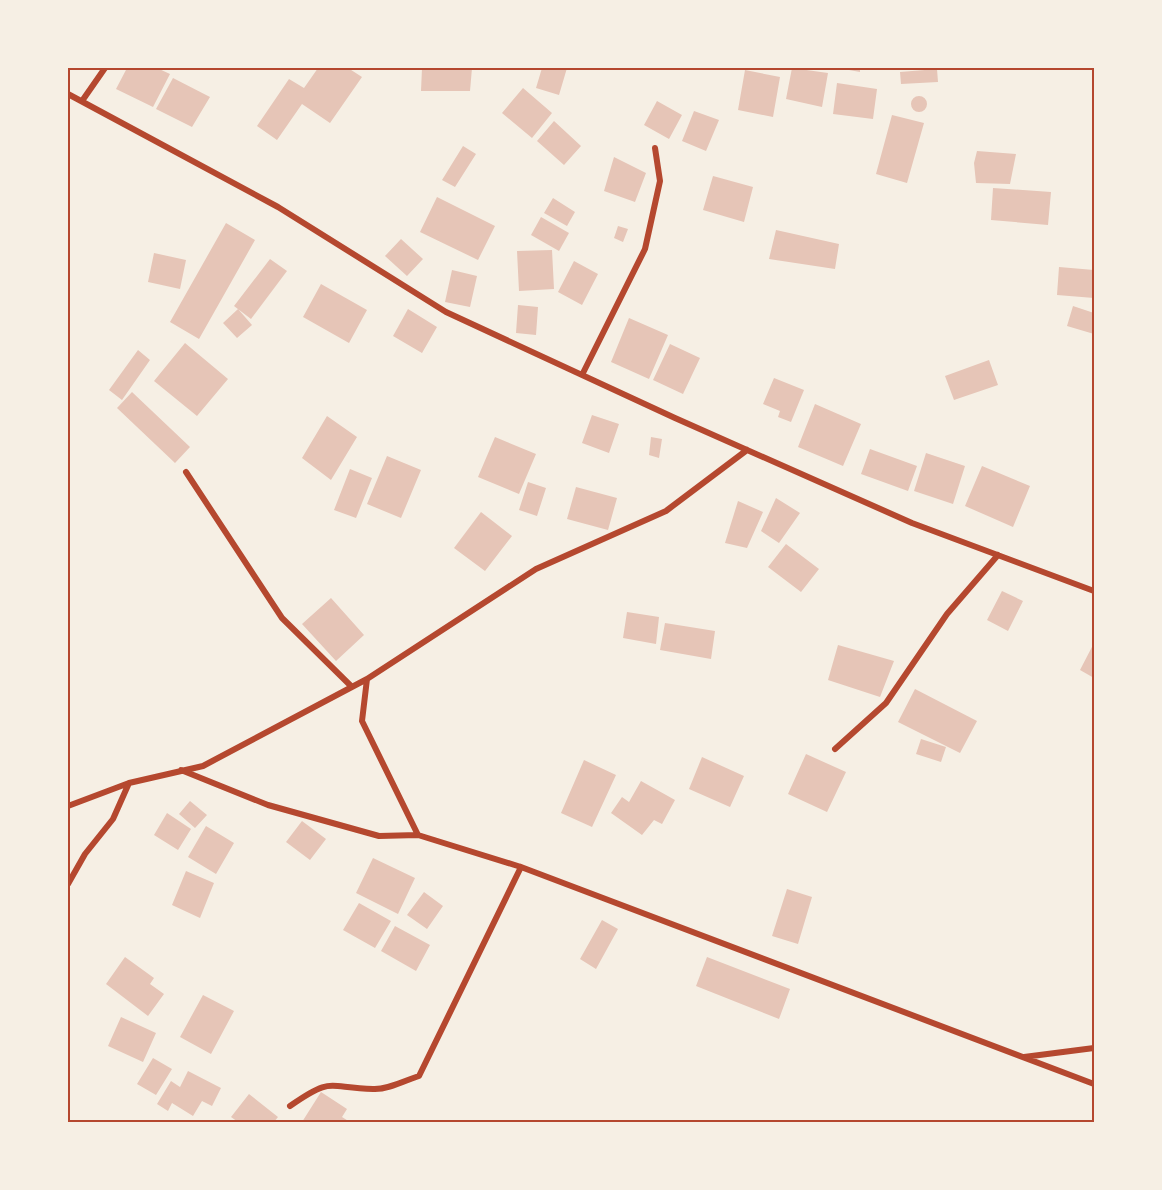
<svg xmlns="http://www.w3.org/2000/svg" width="1162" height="1190" font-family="Literata,serif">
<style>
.building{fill:#e6c5b7}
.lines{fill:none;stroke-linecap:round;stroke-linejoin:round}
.minor{stroke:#b5482f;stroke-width:6}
.neatline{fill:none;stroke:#b5482f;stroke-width:2}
</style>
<rect width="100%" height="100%" fill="#f6efe4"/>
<path class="building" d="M 127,68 L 157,68 L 170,74 L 153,107 L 116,89 Z
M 318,68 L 348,68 L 362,77 L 330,123 L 302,104 L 277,140 L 257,126 L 289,79 L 304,88 Z
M 422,68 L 472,68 L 470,91 L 421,91 Z
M 542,68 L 567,68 L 559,95 L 536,88 Z
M 792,68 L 828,73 L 822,107 L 786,99 Z
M 838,68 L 860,68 L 860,72 Z
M 937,69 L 938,82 L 901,84 L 900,72 Z
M 745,70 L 780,77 L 773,117 L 738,110 Z
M 173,78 L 210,97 L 192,127 L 156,109 Z
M 837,83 L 877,89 L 873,119 L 833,114 Z
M 523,88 L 552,113 L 532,138 L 502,113 Z
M911 104a8 8 0 1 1 16 0a8 8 0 1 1-16 0Z
M 657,101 L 682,115 L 669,139 L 644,125 Z
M 694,111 L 719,120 L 706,151 L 682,141 Z
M 892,115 L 924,123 L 907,183 L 876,174 Z
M 554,121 L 581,146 L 564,165 L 537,141 Z
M 463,146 L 476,154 L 455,187 L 442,180 Z
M 977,151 L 1016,154 L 1010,184 L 976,183 L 974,163 Z
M 614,157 L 646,173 L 635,202 L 604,191 Z
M 713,176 L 753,187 L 744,222 L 703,210 Z
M 993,188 L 1051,192 L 1048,225 L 991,220 Z
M 437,197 L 495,226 L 478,260 L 420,232 Z
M 553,198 L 575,212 L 567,226 L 544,213 Z
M 541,217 L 569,233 L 559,251 L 531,235 Z
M 226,223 L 255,240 L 199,339 L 170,322 Z
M 618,226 L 628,229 L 623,242 L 614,238 Z
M 776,230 L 839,244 L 835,269 L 769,259 Z
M 401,239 L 423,259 L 407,276 L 385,256 Z
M 552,250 L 554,289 L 519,291 L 517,251 Z
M 154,253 L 186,260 L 180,289 L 148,282 Z
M 270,259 L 287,271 L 251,319 L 234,306 Z
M 574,261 L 598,274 L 582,305 L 558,292 Z
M 1059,267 L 1094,270 L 1094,298 L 1057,295 Z
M 452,270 L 477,276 L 470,307 L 445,302 Z
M 321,284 L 367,310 L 349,343 L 303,317 Z
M 518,305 L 538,307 L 536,335 L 516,333 Z
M 1073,306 L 1094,313 L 1094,334 L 1067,326 Z
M 238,309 L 252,325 L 237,338 L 223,323 Z
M 408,309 L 437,327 L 422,353 L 393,336 Z
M 629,318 L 668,335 L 649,379 L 611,362 Z
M 185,343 L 228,379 L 197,416 L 154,381 Z
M 670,344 L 700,358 L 683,394 L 653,380 Z
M 138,350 L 150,360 L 122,400 L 109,390 Z
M 989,360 L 998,385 L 954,400 L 945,376 Z
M 774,378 L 804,390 L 791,422 L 778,417 L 780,411 L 763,404 Z
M 132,392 L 190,447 L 175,463 L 117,408 Z
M 815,404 L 861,424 L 843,466 L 798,447 Z
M 592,415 L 619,424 L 609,453 L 582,443 Z
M 327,416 L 357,437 L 331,480 L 302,458 Z
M 495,437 L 536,454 L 519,494 L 478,477 Z
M 651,437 L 662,439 L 659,458 L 649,455 Z
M 870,449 L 917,466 L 908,491 L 861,474 Z
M 926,453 L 965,466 L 953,504 L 914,491 Z
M 387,456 L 421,470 L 401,518 L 367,504 Z
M 982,466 L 1030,486 L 1013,527 L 965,506 Z
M 350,469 L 372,478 L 356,518 L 334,510 Z
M 528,482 L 546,488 L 537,516 L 519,510 Z
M 576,487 L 617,498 L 608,530 L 567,519 Z
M 776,498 L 800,513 L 779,543 L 761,531 Z
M 738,501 L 763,512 L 747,548 L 725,543 Z
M 481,512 L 512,536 L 485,571 L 454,548 Z
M 786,544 L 819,569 L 801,592 L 768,567 Z
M 1002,591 L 1023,601 L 1008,631 L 987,620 Z
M 331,598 L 364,635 L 336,661 L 302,624 Z
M 627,612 L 659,617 L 656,644 L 623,638 Z
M 665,623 L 715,631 L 711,659 L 660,650 Z
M 1094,643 L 1094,678 L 1080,670 Z
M 838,645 L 894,661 L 880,697 L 828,680 Z
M 915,689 L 977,721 L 960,753 L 898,722 Z
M 921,739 L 946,747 L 941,762 L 916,754 Z
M 806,754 L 846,772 L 827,812 L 788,794 Z
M 702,757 L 744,776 L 730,807 L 689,789 Z
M 584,760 L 616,775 L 592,827 L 561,813 Z
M 641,781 L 675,800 L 662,824 L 654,820 L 642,835 L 611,813 L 622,797 L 629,802 Z
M 190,801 L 207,815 L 195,828 L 179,814 Z
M 167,813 L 191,829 L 178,850 L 154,835 Z
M 302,821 L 326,839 L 310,860 L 286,842 Z
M 206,826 L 234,843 L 216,874 L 188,857 Z
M 373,858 L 415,878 L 398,914 L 356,893 Z
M 186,871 L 214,883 L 200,918 L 172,905 Z
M 787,889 L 812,897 L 798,944 L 772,936 Z
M 424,892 L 443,906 L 427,929 L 407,915 Z
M 359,903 L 391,921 L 375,948 L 343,930 Z
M 602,920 L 618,929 L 596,969 L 580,959 Z
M 395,926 L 430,945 L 416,971 L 381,951 Z
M 125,957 L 154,978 L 150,984 L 164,994 L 148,1016 L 106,984 Z
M 707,957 L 790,989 L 779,1019 L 696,986 Z
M 203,995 L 234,1011 L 211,1054 L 180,1037 Z
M 121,1017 L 156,1033 L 143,1062 L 108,1046 Z
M 153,1058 L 172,1069 L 156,1095 L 137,1084 Z
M 188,1071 L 221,1088 L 212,1106 L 202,1101 L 193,1116 L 172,1103 L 168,1111 L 157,1104 L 171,1081 L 180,1087 Z
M 321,1092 L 347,1109 L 342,1117 L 350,1122 L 302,1122 Z
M 249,1094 L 278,1117 L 274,1122 L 238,1122 L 231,1117 Z"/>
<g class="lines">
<path class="minor" d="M 68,94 L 278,207 L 446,312 L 675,418 L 912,523 L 1094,591
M 82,101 L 105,68
M 582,375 L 645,249 L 660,181 L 655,148
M 747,450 L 666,511 L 536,569 L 367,679 L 362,721 L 418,835 L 521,867 L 1094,1084
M 186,472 L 282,618 L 352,687
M 835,749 L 886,703 L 947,614 L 998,555
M 181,770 L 268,805 L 379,836 L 418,835
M 68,806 L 129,783
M 68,884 L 85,854 L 113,819 L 129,783 L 203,766 L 367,679
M 1024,1057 L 1094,1048
M 290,1106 C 333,1076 326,1088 373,1089 C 388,1090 406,1080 419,1076 L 521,867"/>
</g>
<rect width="1162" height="1190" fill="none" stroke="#f6efe4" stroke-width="138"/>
<rect x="69" y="69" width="1024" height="1052" class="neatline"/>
</svg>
